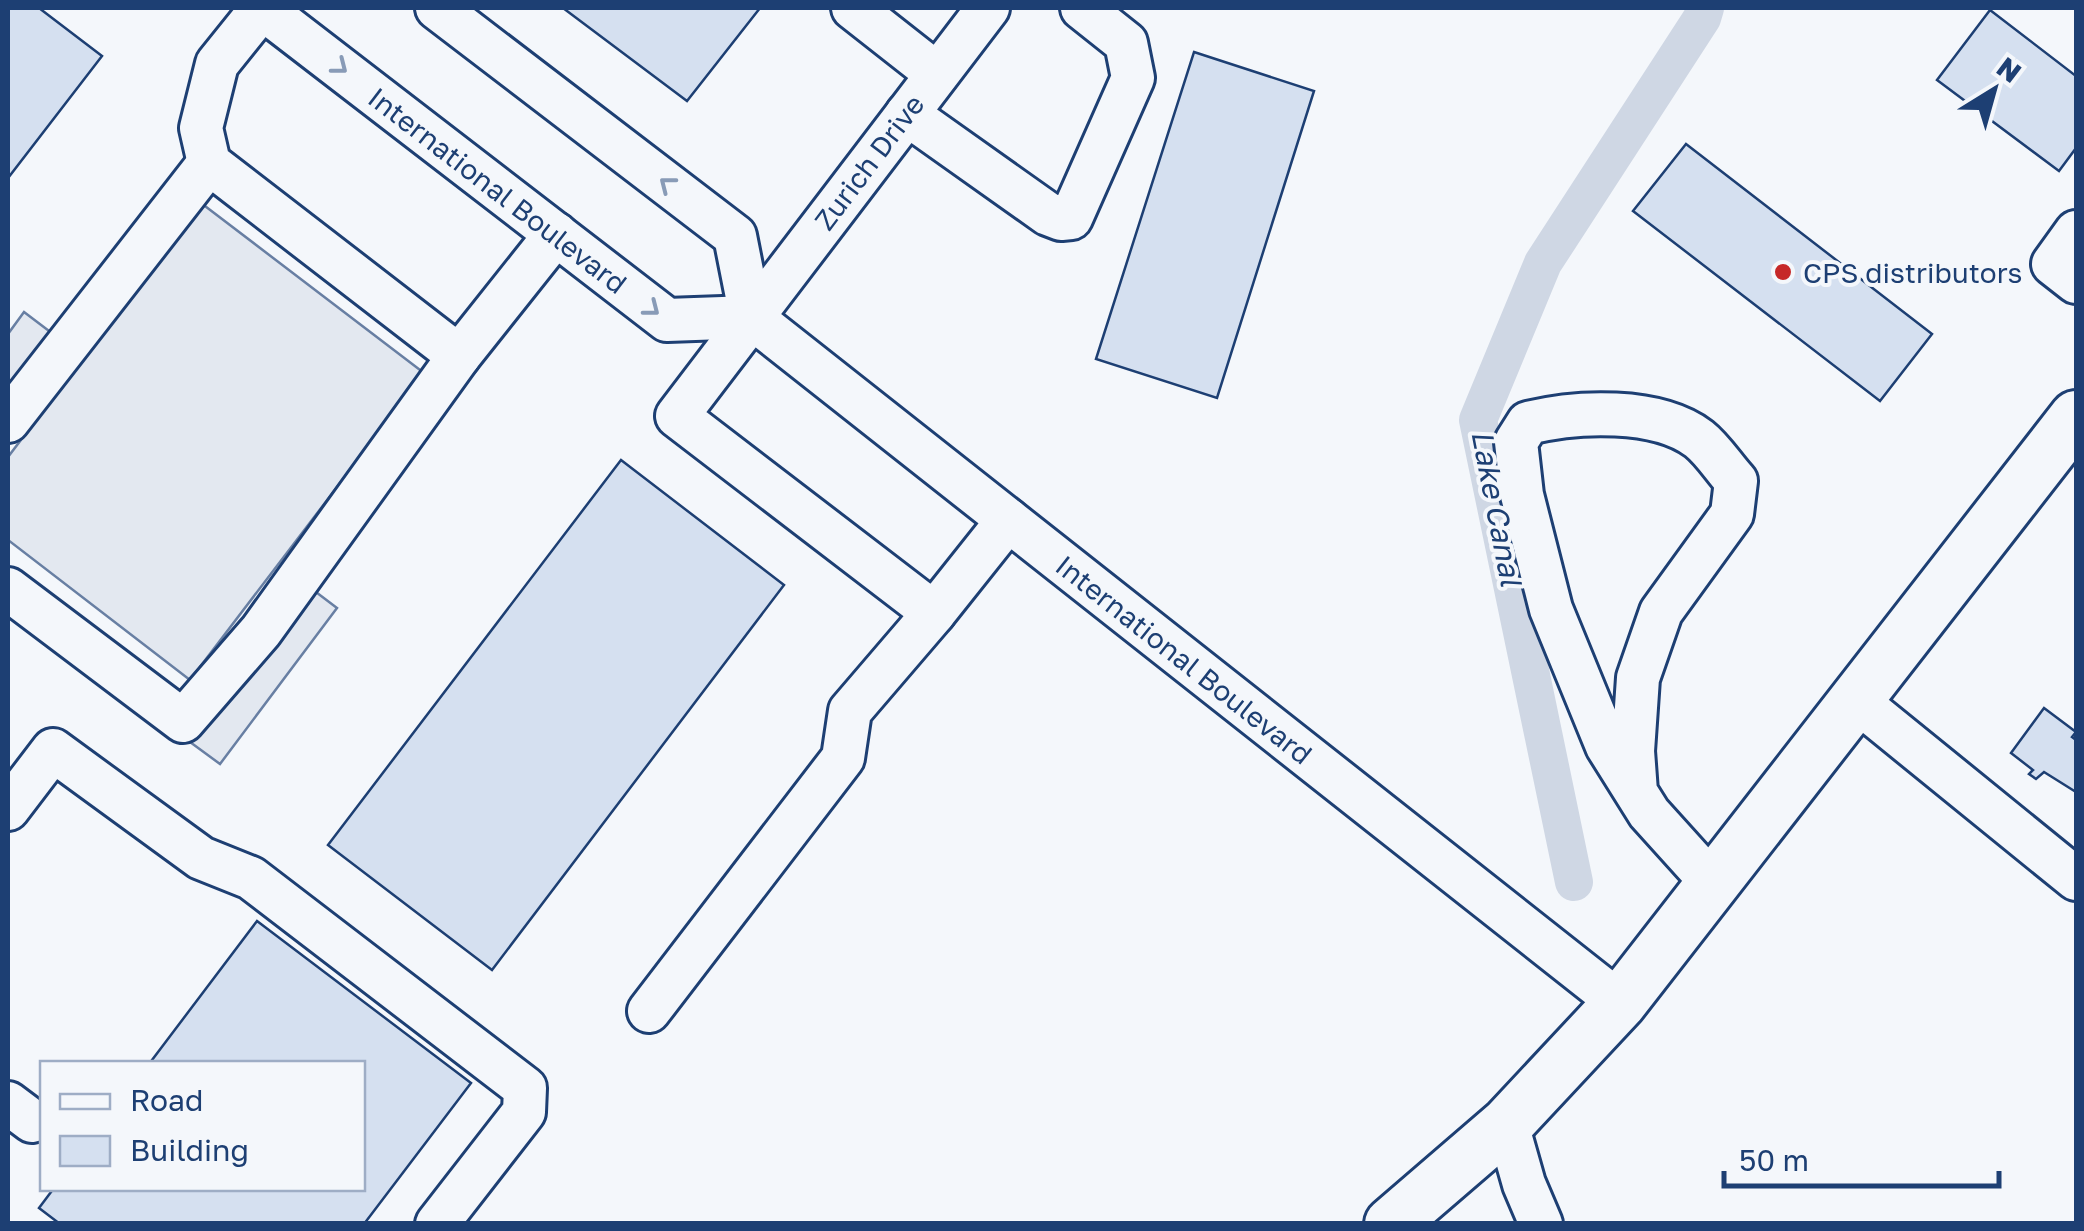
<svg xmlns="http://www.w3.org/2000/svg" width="2084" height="1231" font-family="'Golos Text',sans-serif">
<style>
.parking{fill:#e3e8f0;stroke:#687fa3;stroke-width:2.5}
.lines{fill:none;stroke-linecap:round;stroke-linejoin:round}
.canal{stroke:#cfd7e4;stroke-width:38}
.building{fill:#d5e0f0;stroke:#1d3f73;stroke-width:2.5}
.minor-casing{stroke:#1d3f73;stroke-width:48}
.major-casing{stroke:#1d3f73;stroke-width:58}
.minor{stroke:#f4f7fb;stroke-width:42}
.major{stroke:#f4f7fb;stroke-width:52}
.oneway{stroke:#889bb7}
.poi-dot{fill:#c62828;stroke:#f4f7fb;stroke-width:4}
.labels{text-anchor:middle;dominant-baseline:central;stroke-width:8;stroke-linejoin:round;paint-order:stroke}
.street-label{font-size:28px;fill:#1d3f73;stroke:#f4f7fb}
.poi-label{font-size:28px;fill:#1d3f73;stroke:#f4f7fb;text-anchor:start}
.water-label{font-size:30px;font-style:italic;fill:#1d3f73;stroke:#f4f7fb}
</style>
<rect width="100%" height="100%" fill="#f4f7fb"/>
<path class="parking" d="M 201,203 L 424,373 L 190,680 L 8,540 L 8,457 Z
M 24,312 L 53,334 L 8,393 L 8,334 Z
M 308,586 L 337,608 L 220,764 L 190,742 Z"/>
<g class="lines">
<path class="canal" d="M 1574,882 L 1478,420 L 1543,263 L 1702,18 L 1705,8"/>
</g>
<path class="building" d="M 8,8 L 39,8 L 102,56 L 8,178 Z
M 563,8 L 760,8 L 687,101 Z
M 1990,10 L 2076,76 L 2076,148 L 2059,171 L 1937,80 Z
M 1194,52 L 1314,91 L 1217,398 L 1096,359 Z
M 1686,144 L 1932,334 L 1880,401 L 1633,211 Z
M 621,460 L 784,585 L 492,970 L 328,845 Z
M 2044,708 L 2076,732 L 2072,737 L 2076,740 L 2076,792 L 2044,772 L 2036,779 L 2029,774 L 2033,770 L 2011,753 Z
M 257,921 L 471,1083 L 364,1224 L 60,1224 L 39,1208 L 54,1188 L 362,1188 L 362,1064 L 149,1064 Z"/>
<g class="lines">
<g class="minor-casing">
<g id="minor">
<path d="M 262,8 L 217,64 L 201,128 L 209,163 L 459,356 L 556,234"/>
<path id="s1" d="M 262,8 L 667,320 L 751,317"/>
<path id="s2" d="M 437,8 L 735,236 L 751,317 L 1620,1003"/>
<path d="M 853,8 L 937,74"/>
<path d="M 988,8 L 677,416 L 934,613 L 1008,520"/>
<path d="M 907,114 L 1048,214 L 1061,219 L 1071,218 L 1133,78 L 1126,43 L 1082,8"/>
<path d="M 2076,232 L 2053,264 L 2076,282"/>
<path d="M 8,421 L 209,163"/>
<path d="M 8,589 L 183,721 L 261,631 L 459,356"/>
<path d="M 1857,701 L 2076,879"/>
<path d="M 1636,792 L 1633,751 L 1638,678 L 1661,612 L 1732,514 L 1736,481 C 1724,468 1713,450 1699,439 C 1657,407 1576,411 1528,423 L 1516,442 L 1522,495 L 1551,609 L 1607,746 L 1649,813 L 1714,885"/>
<path d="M 8,809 L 53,750 L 201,858 L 251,878 L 525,1088 L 524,1112 L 437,1224"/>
<path d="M 649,1011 L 843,758 L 850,711 L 934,613"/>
<path d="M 8,1103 L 32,1121"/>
<path d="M 1507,1124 L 1524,1184 L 1541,1224"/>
</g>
</g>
<g class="major-casing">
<path id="major" d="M 1391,1224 L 1507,1124 L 1620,1003 L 2076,417"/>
</g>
<use href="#minor" class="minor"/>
<use href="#major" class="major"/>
</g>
<defs><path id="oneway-chevron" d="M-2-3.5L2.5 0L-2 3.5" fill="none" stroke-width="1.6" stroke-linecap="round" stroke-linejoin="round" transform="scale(2.5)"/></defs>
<g class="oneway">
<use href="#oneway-chevron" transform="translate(340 67) rotate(38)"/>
<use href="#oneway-chevron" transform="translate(667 184) rotate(-142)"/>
<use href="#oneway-chevron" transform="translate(652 309) rotate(38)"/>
</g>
<circle class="poi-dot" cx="1783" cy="272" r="10"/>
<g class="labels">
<g class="street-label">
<text transform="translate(869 162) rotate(-53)">Zurich Drive</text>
<text stroke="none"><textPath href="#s1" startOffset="298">International Boulevard</textPath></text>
<text stroke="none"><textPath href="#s2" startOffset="1010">International Boulevard</textPath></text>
</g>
<g class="poi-label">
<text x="1803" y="272">CPS distributors</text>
</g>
<g class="water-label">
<text transform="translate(1497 508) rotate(79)">Lake Canal</text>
</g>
</g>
<rect width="2084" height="1231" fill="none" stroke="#1d3f73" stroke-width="20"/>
<rect x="40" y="1061" width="325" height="130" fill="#f4f7fb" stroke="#9eadc5" stroke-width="2.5"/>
<rect x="60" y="1094" width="50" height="15" fill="#f4f7fb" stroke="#9eadc5" stroke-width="2.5"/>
<text x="130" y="1111" font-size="30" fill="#1d3f73">Road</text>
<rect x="60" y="1136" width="50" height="30" fill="#d5e0f0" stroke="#9eadc5" stroke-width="2.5"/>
<text x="130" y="1161" font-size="30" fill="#1d3f73">Building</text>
<g transform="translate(1994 90) rotate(37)" stroke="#f4f7fb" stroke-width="8" paint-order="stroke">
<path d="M0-8L18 38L0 25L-18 38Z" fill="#1d3f73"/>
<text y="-15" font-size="28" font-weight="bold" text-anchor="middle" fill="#1d3f73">N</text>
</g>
<path d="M1724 1171v15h275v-15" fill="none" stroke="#1d3f73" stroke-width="5"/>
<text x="1739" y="1171" font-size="30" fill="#1d3f73" stroke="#f4f7fb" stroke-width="8" paint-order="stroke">50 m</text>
</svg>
